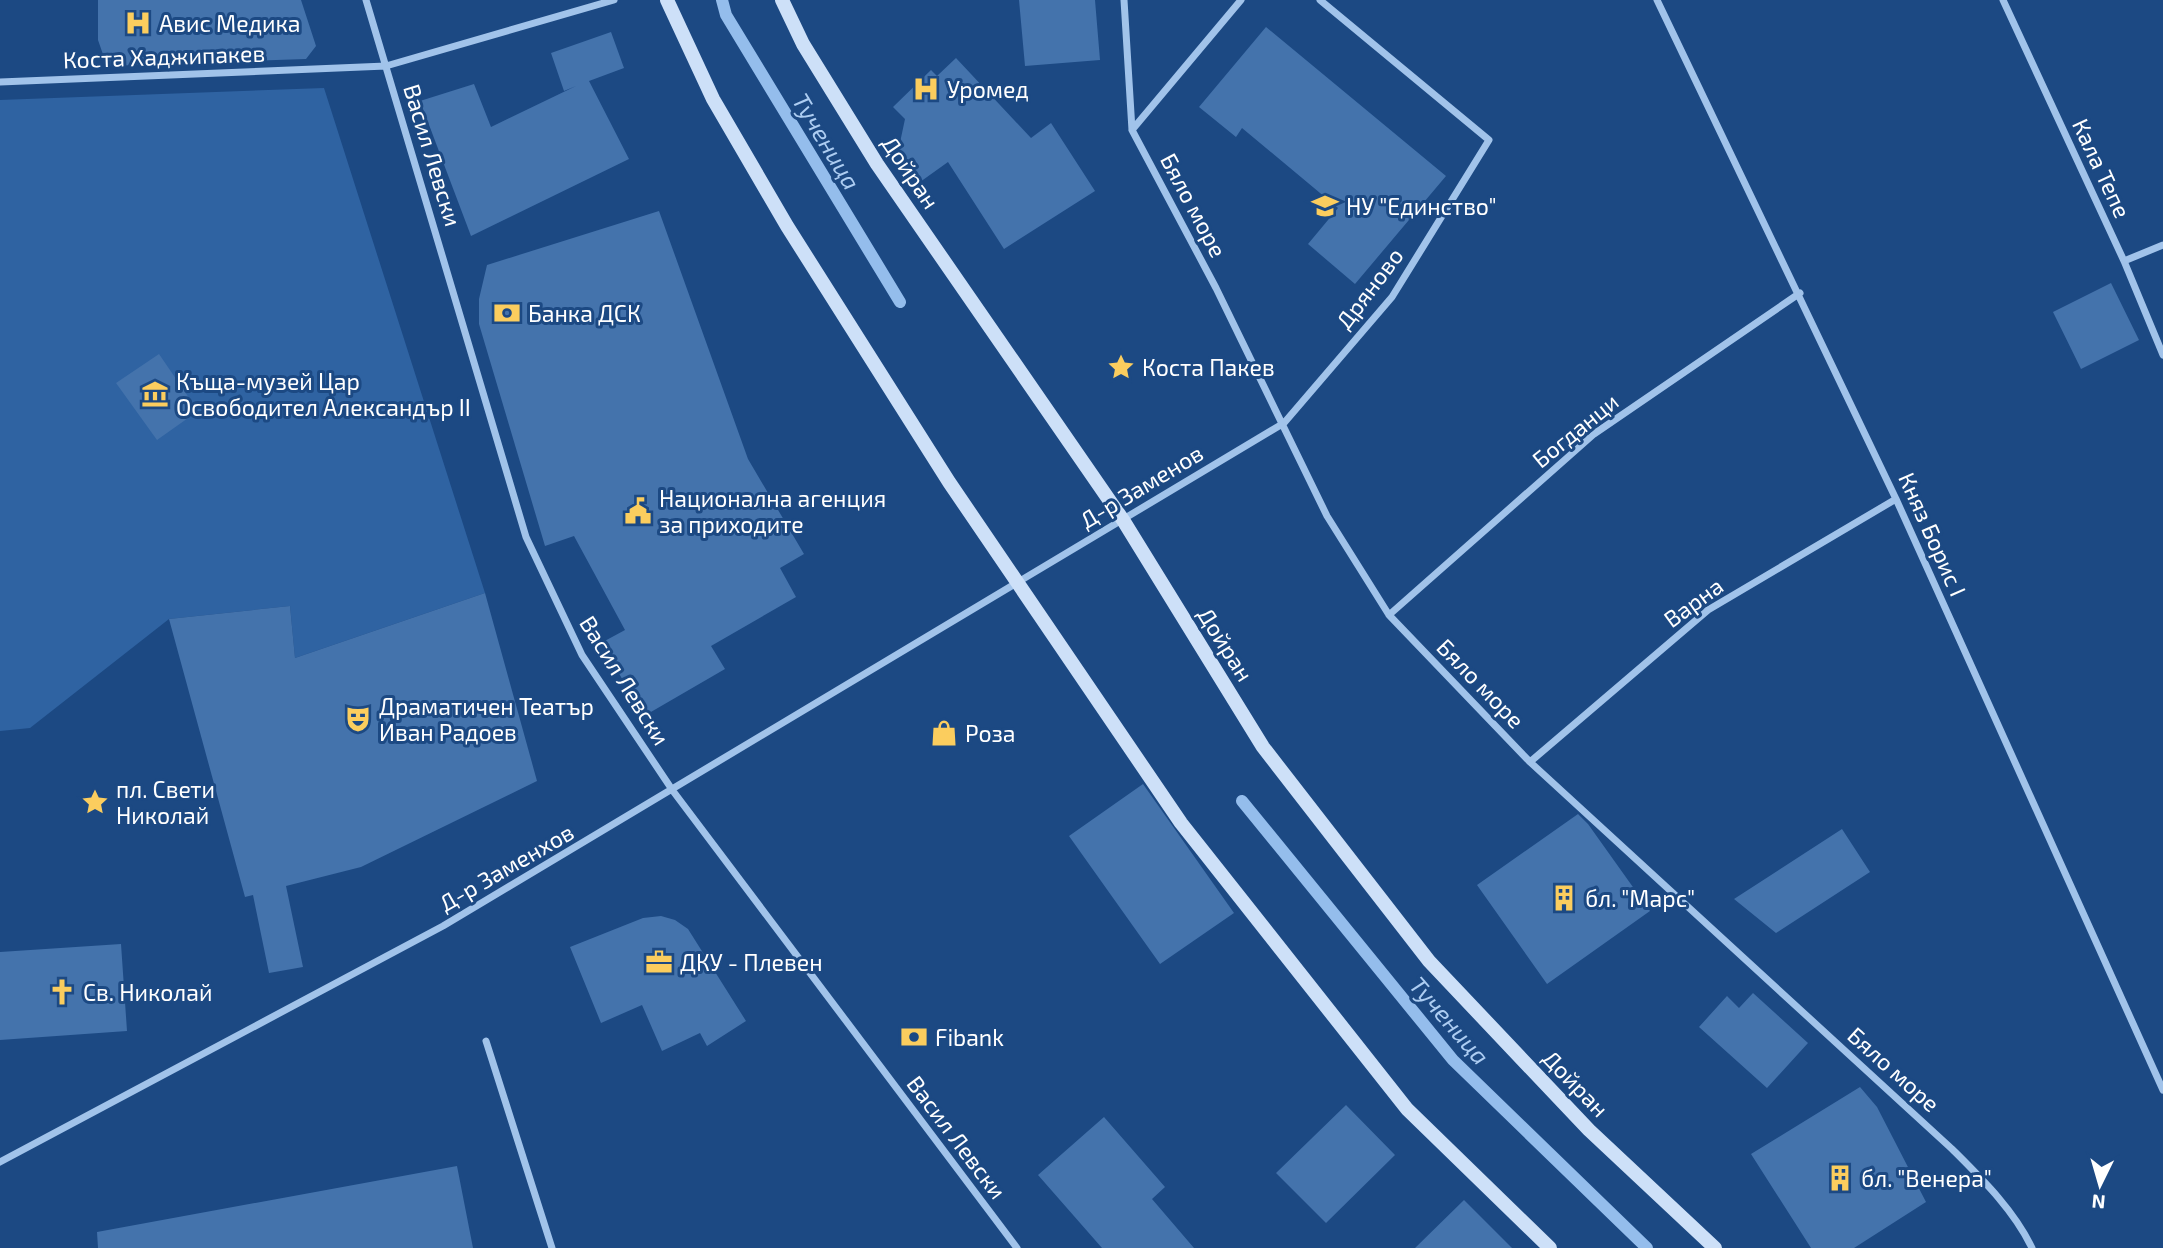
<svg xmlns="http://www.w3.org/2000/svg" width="2163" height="1248" font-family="'Exo 2',sans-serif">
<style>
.green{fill:#2f63a2}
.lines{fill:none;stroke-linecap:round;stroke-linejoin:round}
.stream{stroke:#94bdec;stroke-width:12}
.building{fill:#4473ac}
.street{stroke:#a1c3ea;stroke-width:7}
.secondary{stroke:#cde0f8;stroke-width:14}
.labels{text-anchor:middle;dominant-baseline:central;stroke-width:6;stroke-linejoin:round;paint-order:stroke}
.poi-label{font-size:23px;fill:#fff;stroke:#1c4983;text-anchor:start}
.street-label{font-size:23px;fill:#fff;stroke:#1c4983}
.water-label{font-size:24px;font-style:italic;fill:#adcdf2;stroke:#1c4983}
</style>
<rect width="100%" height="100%" fill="#1c4983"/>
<path class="green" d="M 324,88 L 485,593 L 295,658 L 290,606 L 169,619 L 30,728 L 0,731 L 0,100 Z"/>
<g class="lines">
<path class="stream" d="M 722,0 L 726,15 L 900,302
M 1242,801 L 1453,1060 L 1647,1248"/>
</g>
<path class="building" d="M 98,0 L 301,0 L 316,46 L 306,59 L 107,66 L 98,40 Z
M 1019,0 L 1095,0 L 1100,60 L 1025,66 Z
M 1266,27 L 1446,176 L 1355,284 L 1308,244 L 1338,208 L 1242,128 L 1236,137 L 1199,107 Z
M 611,32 L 624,68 L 589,81 L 629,159 L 471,236 L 420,101 L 474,84 L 491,127 L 576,86 L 564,91 L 551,53 Z
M 956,58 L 1031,138 L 1051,123 L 1095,191 L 1004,249 L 948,162 L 920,182 L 898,152 L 905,119 L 893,107 L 931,70 L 937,76 Z
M 659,211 L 748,459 L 804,554 L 780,568 L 796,597 L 711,646 L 725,669 L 644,716 L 601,643 L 625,630 L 574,536 L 545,546 L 479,324 L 479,299 L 487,265 Z
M 2111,283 L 2139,340 L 2081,369 L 2053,312 Z
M 159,354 L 198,411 L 157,440 L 116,383 Z
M 485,593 L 537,781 L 361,867 L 286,886 L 303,967 L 269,973 L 253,895 L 245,897 L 169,619 L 290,606 L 295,658 Z
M 1143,784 L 1234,913 L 1160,964 L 1069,836 Z
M 1578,814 L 1588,824 L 1650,911 L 1547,984 L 1477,885 Z
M 1842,829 L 1870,872 L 1776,933 L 1734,899 Z
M 661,916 L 675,920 L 688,929 L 746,1021 L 707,1046 L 700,1033 L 662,1051 L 642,1005 L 601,1023 L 570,947 L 643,918 Z
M 121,944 L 127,1031 L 0,1040 L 0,952 Z
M 1753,993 L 1808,1043 L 1767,1088 L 1699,1027 L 1727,996 L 1739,1008 Z
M 1860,1087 L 1877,1107 L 1926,1202 L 1854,1248 L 1811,1248 L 1751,1154 Z
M 1346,1105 L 1395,1155 L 1326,1223 L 1276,1173 Z
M 1104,1117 L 1165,1187 L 1152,1199 L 1194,1248 L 1102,1248 L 1038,1175 Z
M 457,1166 L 473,1248 L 98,1248 L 97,1232 Z
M 1464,1200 L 1512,1248 L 1415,1248 Z"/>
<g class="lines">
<path class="street" d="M 366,0 L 526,537 L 582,655 L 673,791 L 1017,1248
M 1124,0 L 1132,130 L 1216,288 L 1327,516 L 1389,615 L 1530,762 L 1952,1149 C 1982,1179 2014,1210 2032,1248
M 1657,0 L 1896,499 L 2163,1090
M 2003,0 L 2124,261 L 2163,355
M 0,82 L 386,66 L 614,0
M 1132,130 L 1241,0
M 2124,261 L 2163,245
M 1389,615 L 1594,434 L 1800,293
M 1530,762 L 1708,610 L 1896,499
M 486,1041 L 552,1248
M 0,1162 L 443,926 L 1284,423 L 1392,297 L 1489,140 L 1320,0"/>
<path class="secondary" d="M 667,0 L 713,99 L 787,226 L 949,482 L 1181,823 L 1407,1109 L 1550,1248
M 782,0 L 803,44 L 877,164 L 1123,520 L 1263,747 L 1429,961 L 1589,1130 L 1715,1248"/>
</g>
<defs>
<g id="hospital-bare" transform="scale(2.1)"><path d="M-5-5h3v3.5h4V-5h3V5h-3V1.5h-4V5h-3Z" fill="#fbcd5e" stroke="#1c4983" stroke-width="2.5" paint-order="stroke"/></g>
<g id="school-bare" transform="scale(2.1)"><path d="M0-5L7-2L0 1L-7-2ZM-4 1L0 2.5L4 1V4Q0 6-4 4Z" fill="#fbcd5e" stroke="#1c4983" stroke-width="2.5" paint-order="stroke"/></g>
<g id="bank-bare" transform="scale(2.1)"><path d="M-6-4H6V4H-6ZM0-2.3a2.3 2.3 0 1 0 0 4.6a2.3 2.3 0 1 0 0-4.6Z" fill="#fbcd5e" stroke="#1c4983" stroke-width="2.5" paint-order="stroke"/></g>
<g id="sight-bare" transform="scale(2.1)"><path d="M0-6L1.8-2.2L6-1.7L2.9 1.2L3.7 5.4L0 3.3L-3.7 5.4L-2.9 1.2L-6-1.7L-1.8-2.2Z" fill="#fbcd5e" stroke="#1c4983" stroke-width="2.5" paint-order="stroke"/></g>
<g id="museum-bare" transform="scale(2.1)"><path d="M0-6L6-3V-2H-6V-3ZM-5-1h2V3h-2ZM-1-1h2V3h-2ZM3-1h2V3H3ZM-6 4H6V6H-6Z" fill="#fbcd5e" stroke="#1c4983" stroke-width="2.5" paint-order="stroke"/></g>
<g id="civic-bare" transform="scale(2.1)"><path d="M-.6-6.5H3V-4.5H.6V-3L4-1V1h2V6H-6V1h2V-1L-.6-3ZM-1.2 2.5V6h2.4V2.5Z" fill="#fbcd5e" stroke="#1c4983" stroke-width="2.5" paint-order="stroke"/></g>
<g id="theatre-bare" transform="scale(2.1)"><path d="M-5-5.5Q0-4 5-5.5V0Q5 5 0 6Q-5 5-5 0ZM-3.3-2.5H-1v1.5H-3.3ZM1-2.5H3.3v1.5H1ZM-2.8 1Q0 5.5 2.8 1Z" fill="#fbcd5e" stroke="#1c4983" stroke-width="2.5" paint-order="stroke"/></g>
<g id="shop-bare" transform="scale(2.1)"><path d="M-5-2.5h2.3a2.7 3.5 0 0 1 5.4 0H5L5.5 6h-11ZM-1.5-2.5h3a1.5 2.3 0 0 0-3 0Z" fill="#fbcd5e" stroke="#1c4983" stroke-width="2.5" paint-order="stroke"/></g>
<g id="building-bare" transform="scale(2.1)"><path d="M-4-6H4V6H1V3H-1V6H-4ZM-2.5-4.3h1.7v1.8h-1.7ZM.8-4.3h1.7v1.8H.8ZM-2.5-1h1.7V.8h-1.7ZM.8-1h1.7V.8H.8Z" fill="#fbcd5e" stroke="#1c4983" stroke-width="2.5" paint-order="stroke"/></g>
<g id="office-bare" transform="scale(2.1)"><path d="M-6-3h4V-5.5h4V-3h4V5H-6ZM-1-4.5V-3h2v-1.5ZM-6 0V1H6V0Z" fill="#fbcd5e" stroke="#1c4983" stroke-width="2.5" paint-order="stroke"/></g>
<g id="church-bare" transform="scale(2.1)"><path d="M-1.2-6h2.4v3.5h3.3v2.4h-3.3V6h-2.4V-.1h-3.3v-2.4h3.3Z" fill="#fbcd5e" stroke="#1c4983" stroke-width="2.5" paint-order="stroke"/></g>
</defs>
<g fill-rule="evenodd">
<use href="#hospital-bare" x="138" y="23"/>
<use href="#hospital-bare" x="926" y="89"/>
<use href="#school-bare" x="1325" y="206"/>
<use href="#bank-bare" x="507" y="313"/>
<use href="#sight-bare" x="1121" y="367"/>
<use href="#museum-bare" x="155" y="394"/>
<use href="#civic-bare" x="638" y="511"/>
<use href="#theatre-bare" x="358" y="719"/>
<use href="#shop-bare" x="944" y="733"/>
<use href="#sight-bare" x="95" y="802"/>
<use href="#building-bare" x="1564" y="898"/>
<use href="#office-bare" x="659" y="962"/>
<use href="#church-bare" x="62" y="992"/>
<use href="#bank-bare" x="914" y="1037"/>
<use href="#building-bare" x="1840" y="1178"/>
</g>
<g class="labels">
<g class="poi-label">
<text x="159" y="23">Авис Медика</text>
<text x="947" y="89">Уромед</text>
<text x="1346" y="206">НУ "Единство"</text>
<text x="528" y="313">Банка ДСК</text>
<text x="1142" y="367">Коста Пакев</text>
<text x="176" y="381">Къща-музей Цар<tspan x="176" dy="26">Освободител Александър II</tspan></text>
<text x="659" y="498">Национална агенция<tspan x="659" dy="26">за приходите</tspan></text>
<text x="379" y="706">Драматичен Театър<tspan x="379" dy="26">Иван Радоев</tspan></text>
<text x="965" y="733">Роза</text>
<text x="116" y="789">пл. Свети<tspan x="116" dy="26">Николай</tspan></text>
<text x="1585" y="898">бл. "Марс"</text>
<text x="680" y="962">ДКУ - Плевен</text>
<text x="83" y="992">Св. Николай</text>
<text x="935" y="1037">Fibank</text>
<text x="1861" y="1178">бл. "Венера"</text>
</g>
<g class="street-label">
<text transform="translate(164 56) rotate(-2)">Коста Хаджипакев</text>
<text transform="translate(433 155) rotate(73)">Васил Левски</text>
<text transform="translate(2102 168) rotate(65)">Кала Тепе</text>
<text transform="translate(911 172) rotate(56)">Дойран</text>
<text transform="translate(1194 205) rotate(62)">Бяло море</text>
<text transform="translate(1369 288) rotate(-53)">Дряново</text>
<text transform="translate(1575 430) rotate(-39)">Богданци</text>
<text transform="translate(1141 486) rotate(-31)">Д-р Заменов</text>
<text transform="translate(1933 534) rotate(66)">Княз Борис I</text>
<text transform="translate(1693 602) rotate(-36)">Варна</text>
<text transform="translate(1226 644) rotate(58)">Дойран</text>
<text transform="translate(625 680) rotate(58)">Васил Левски</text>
<text transform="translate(1481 683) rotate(46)">Бяло море</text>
<text transform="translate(506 867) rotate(-30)">Д-р Заменхов</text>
<text transform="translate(1894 1069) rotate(42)">Бяло море</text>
<text transform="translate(1576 1083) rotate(46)">Дойран</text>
<text transform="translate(957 1137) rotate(53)">Васил Левски</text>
</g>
<g class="water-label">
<text transform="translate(827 141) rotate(59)">Тученица</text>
<text transform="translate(1450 1020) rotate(49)">Тученица</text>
</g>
</g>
<g transform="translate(2100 1185) rotate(185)" stroke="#1c4983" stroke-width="5" paint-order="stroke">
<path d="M0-5L12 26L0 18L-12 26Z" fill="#ffffff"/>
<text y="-10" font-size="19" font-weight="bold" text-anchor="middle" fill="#ffffff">N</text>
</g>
</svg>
